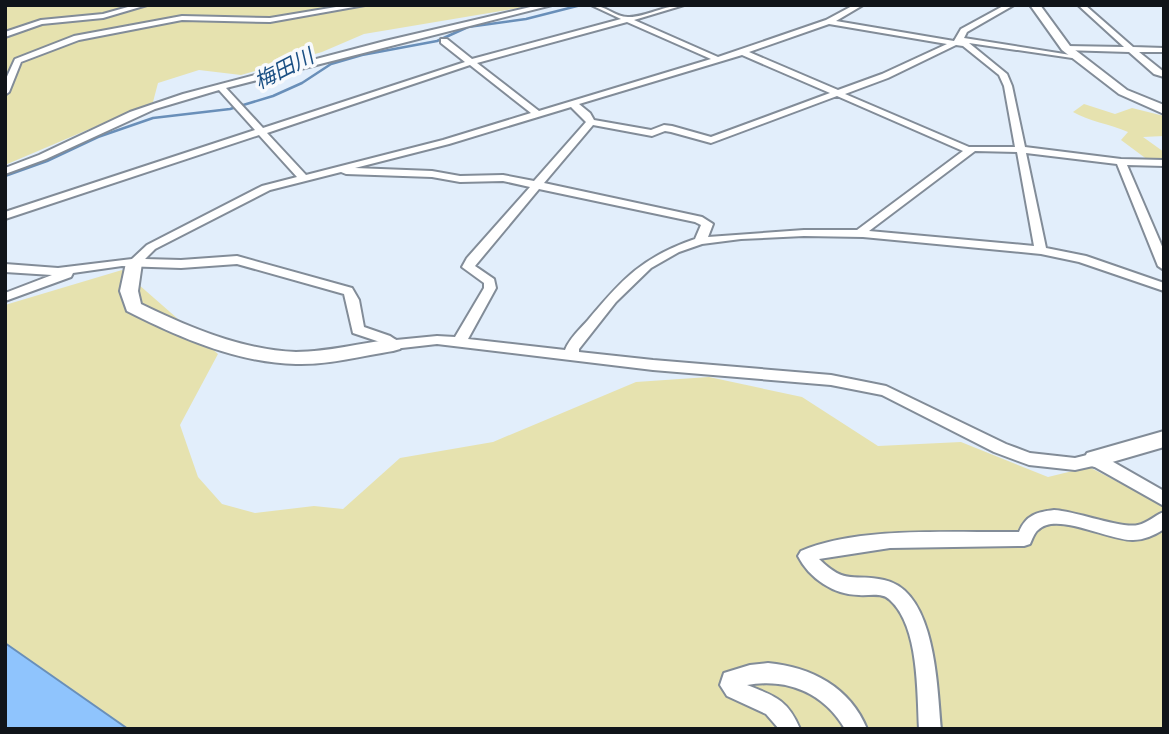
<svg xmlns="http://www.w3.org/2000/svg" width="1169" height="734" font-family="'Fira Sans','Noto Sans JP',sans-serif">
<style>
.green{fill:#e6e2af}
.water{fill:#8fc4fd;stroke:#698fb9;stroke-width:2}
.lines{fill:none;stroke-linecap:round;stroke-linejoin:round}
.stream{stroke:#698fb9;stroke-width:2.5}
.street-casing{stroke:#828c98;stroke-width:4}
.secondary-casing{stroke:#828c98;stroke-width:4}
.street{fill:#fff;fill-rule:evenodd}
.secondary{fill:#fff;fill-rule:evenodd}
.labels{text-anchor:middle;dominant-baseline:central;stroke-width:7;stroke-linejoin:round;paint-order:stroke}
.far-water-label{font-size:21px;font-style:italic;fill:#1b5084;stroke:#f8fafd}
</style>
<rect width="100%" height="100%" fill="#e2eefb"/>
<path class="green" d="M 5,5 L 520,5 L 525,7 L 364,34 L 322,52 L 241,75 L 199,70 L 158,83 L 153,102 L 5,165 Z
M 1084,104 L 1115,114 L 1132,108 L 1164,116 L 1164,136 L 1143,137 L 1164,152 L 1164,161 L 1148,160 L 1121,140 L 1128,132 C 1110,124 1088,121 1073,112 Z
M 122,270 L 218,354 L 180,425 L 198,477 L 222,504 L 255,513 L 314,506 L 343,509 L 400,458 L 493,442 L 636,382 L 709,377 L 802,397 L 878,446 L 961,442 L 1048,477 L 1089,467 L 1164,506 L 1164,729 L 5,729 L 5,305 Z"/>
<path class="water" d="M 5,643 L 128,729 L 5,729 Z"/>
<g class="lines">
<path class="stream" d="M 5,176 L 47,161 L 98,137 L 153,118 L 230,109 L 273,96 L 302,83 L 331,64 L 362,55 L 437,41 L 468,27 L 526,19 L 581,5"/>
<g class="street-casing">
<path id="street" d="M 135,5 L 147,5 L 103,18 L 42,24 L 5,37 L 5,32 L 41,20 L 103,14 Z
M 348,5 L 365,5 L 270,22 L 182,20 L 79,40 L 21,62 L 9,92 L 5,95 L 5,81 L 15,59 L 74,36 L 182,16 L 270,18 Z
M 539,5 L 552,5 L 226,88 L 263,128 L 465,62 L 441,43 L 441,39 L 447,39 L 472,59 L 621,19 L 591,5 C 605,5 615,17 628,17 C 643,18 665,5 684,5 L 634,20 L 718,57 L 826,20 L 854,5 L 863,5 L 836,21 L 954,41 L 961,29 L 1005,5 L 1014,5 L 967,32 L 964,38 L 1083,57 L 1079,59 L 969,43 L 1007,74 L 1012,86 L 1025,147 L 1121,159 L 1164,160 L 1164,166 L 1127,165 L 1164,251 L 1164,270 L 1158,266 L 1117,164 L 1026,153 L 1046,248 L 1086,256 L 1164,283 L 1164,291 L 1079,262 L 1041,254 L 863,237 L 804,236 L 741,239 L 702,244 L 679,252 L 651,268 L 616,302 L 579,349 L 579,352 L 653,360 L 831,375 L 886,386 L 1006,444 L 1030,453 L 1075,458 L 1095,453 L 1101,455 L 1164,491 L 1164,506 L 1093,466 L 1075,470 L 1029,465 L 994,452 L 882,395 L 831,385 L 653,370 L 437,344 L 393,349 L 380,342 L 353,333 L 344,294 L 237,264 L 181,268 L 122,266 L 73,273 L 71,277 L 5,301 L 5,293 L 52,275 L 5,272 L 5,264 L 58,268 L 132,259 L 147,245 L 262,186 L 297,177 L 259,135 L 5,219 L 5,212 L 255,130 L 219,90 L 155,109 L 46,159 L 5,174 L 5,168 L 39,155 L 130,112 L 183,94 L 385,41 ZM 627,22 L 711,59 L 539,111 L 477,63 ZM 829,24 L 947,44 L 882,74 L 838,90 L 749,52 ZM 956,45 L 963,46 L 999,75 L 1004,86 L 1015,147 L 969,147 L 845,94 L 888,78 ZM 742,55 L 830,93 L 711,137 L 672,126 L 664,125 L 651,130 L 594,120 L 590,113 L 579,104 ZM 470,65 L 531,113 L 443,140 L 306,175 L 267,133 ZM 837,96 L 963,151 L 857,230 L 804,230 L 708,237 L 713,224 L 702,217 L 544,183 L 593,125 L 652,136 L 665,131 L 671,132 L 711,143 ZM 571,107 L 586,122 L 534,181 L 503,175 L 460,176 L 432,171 L 355,168 L 449,144 ZM 975,151 L 1017,152 L 1034,246 L 869,231 ZM 341,172 L 346,174 L 432,177 L 460,182 L 503,181 L 530,187 L 467,258 L 462,267 L 484,283 L 484,288 L 455,337 L 437,336 L 396,340 L 390,336 L 364,327 L 359,300 L 352,288 L 237,256 L 181,260 L 145,259 L 155,249 L 270,190 ZM 539,189 L 695,222 L 701,225 L 695,239 C 643,257 623,278 588,320 C 580,329 569,339 565,350 L 468,339 L 496,288 L 494,279 L 475,266 Z
M 1078,5 L 1085,5 L 1133,47 L 1164,48 L 1164,52 L 1139,52 L 1164,72 L 1164,77 L 1154,74 L 1129,52 L 1063,50 L 1062,48 L 1066,46 L 1124,47 Z
M 1054,510 C 1075,511 1122,529 1138,525 C 1148,523 1155,515 1164,512 L 1164,529 C 1155,535 1144,540 1133,540 C 1110,541 1056,511 1038,530 C 1034,533 1032,540 1030,544 L 1024,546 L 890,548 L 819,559 C 846,586 854,573 884,580 C 936,591 937,687 941,729 L 919,729 C 917,692 919,626 890,600 C 882,592 869,596 859,595 C 834,595 809,578 798,556 L 801,551 C 859,526 955,533 1019,532 C 1026,515 1037,512 1054,510 Z
M 768,663 C 811,667 850,687 867,729 L 845,729 C 824,693 788,678 747,685 C 775,696 788,700 800,729 L 779,729 L 766,714 L 727,696 L 720,685 L 724,673 L 750,665 Z"/>
</g>
<g class="secondary-casing">
<path id="secondary" d="M 1030,5 L 1040,5 L 1070,46 L 1127,90 L 1164,105 L 1164,114 L 1119,94 L 1062,50 Z
M 134,258 L 142,263 L 138,291 L 141,304 C 188,327 242,350 296,352 C 328,352 361,343 393,339 L 400,341 L 402,345 L 400,349 L 393,351 C 361,356 329,365 296,364 C 238,363 178,337 127,311 L 120,291 L 126,263 Z
M 1164,431 L 1164,447 L 1095,467 L 1087,465 L 1084,459 L 1087,453 Z"/>
</g>
<use href="#street" class="street"/>
<use href="#secondary" class="secondary"/>
</g>
<g class="labels">
<g class="far-water-label">
<text transform="translate(284 69) rotate(-27)">梅田川</text>
</g>
</g>
<rect width="1169" height="734" fill="none" stroke="#101419" stroke-width="14"/>
</svg>
